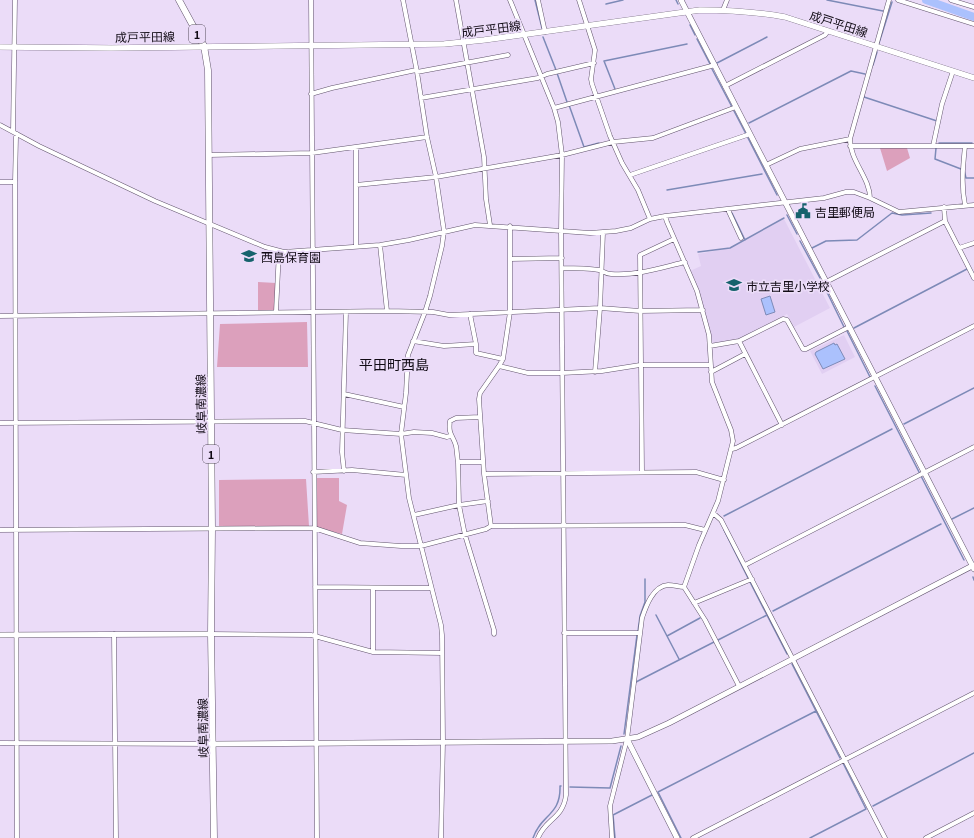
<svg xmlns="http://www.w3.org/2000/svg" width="974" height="838" font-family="Georgia,'Noto Sans JP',serif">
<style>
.built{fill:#e1cff2}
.green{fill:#dca0bc}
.water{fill:#abc1fd;stroke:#7d8ab7}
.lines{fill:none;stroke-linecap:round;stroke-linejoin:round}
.stream{stroke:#7d8ab7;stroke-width:1.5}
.river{stroke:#abc1fd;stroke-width:8}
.minor-casing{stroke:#61546c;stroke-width:5}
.tertiary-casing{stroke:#61546c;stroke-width:6}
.secondary-casing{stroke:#61546c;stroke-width:6}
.primary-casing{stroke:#61546c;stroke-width:7}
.minor{stroke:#fff;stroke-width:4}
.tertiary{stroke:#fff;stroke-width:5}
.secondary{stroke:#fff;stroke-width:5.5}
.primary{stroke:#fff;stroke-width:6}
.labels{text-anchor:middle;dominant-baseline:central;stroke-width:3.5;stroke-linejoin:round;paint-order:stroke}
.shield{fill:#ebdcf8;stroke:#524a59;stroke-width:1}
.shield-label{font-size:11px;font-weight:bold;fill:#110b15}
.street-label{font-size:12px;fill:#110b15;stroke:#ebdcf8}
.poi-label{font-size:12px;fill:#110b15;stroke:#ebdcf8;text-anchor:start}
.quarter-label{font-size:14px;fill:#110b15;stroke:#ebdcf8}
</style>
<rect width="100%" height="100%" fill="#ebdcf8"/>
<path class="built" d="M 784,219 L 830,308 L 794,327 L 787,314 L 735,341 L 713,344 L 711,342 L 690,271 L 701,266 L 698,254 L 730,248 Z
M 844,335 L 855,357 L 822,374 L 810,351 Z"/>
<path class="green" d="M 880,148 L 907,148 L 910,158 L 887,171 Z
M 258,282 L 276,283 L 275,311 L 258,311 Z
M 307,322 L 308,367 L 217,367 L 220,324 Z
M 317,478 L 339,478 L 339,501 L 347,505 L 342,534 L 317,528 Z
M 306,479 L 309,526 L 219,526 L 219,480 Z"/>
<path class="water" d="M 770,296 L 775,312 L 766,315 L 761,299 Z
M 834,343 L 835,345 L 837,344 L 845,359 L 823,369 L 815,354 L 816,352 Z"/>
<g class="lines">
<path class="stream" d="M 535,0 L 542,28
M 676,0 L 678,4
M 827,0 L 883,11
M 606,4 L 623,0
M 690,25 L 695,35
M 543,37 L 556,70
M 697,39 L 710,64
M 879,43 L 892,2
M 717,63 L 767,37
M 873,65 L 877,52
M 712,69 L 732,107 L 731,107
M 557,73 L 567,102
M 615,89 L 604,61 L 687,44
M 864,96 L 864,97 L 937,121
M 569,105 L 584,147 L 599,143
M 734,111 L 746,134
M 749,123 L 851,71 L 865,74
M 748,138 L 777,195
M 939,143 L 972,143
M 936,148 L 935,159 L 961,169
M 964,170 L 966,178 L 974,178
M 667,190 L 762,174
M 732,213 L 745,240
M 787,215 L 797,234
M 800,241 L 820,278
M 812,248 L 826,241 L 857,240 L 892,213 L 902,215 L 931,213
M 698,252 L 730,248 L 784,218
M 824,286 L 844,327
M 854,328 L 967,269
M 847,331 L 870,377
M 875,386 L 964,560
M 904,424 L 974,388
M 724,516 L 892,429
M 952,519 L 974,508
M 724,530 L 748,578
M 973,577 L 974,580
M 750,582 L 787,654
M 773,611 L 941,524
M 656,615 L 679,659
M 638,631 L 640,616 L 645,602 L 645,579
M 667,636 L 700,618
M 718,640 L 767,615
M 792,664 L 840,758
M 636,682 L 714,642
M 624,734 L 637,635
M 843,763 L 866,809
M 570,787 L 610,788 L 621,746
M 873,806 L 974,753
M 533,838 C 541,814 561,816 560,786 L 561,786
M 615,838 L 613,815 L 652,795
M 681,838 L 658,792 L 816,711
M 810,838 L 866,809"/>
<path class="river" d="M 926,0 L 974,17"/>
<g class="minor-casing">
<path id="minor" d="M 311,0 L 317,838
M 403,0 L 417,72 L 427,137 L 436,177 L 444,231 L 442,246 L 430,296 L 425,312 L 408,355 L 406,393 L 401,434 L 409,498 L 441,625 L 442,635 L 443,742 L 441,838
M 456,0 L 484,157 L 486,199 L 490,225
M 538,0 L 545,32
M 579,0 L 595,50 L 591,79 L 592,84 L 610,136 L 622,163 L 638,190 L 650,219
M 898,0 L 974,24
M 951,0 L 974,7
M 723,10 L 727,0
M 417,72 L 508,55
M 725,86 L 825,35 L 828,31
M 311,94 L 332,88 L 416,70
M 421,98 L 538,78 L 547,74 L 594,63
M 554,108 L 715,65
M 0,125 L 39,146 L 155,201 L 265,247 L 284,252 L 380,245 L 409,240 L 475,225 L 590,233 L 616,231 L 631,228 L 650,219 L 665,216 L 824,198 L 846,192 L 854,192 L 870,198 L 899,212 L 974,205
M 13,132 L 15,0
M 17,134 L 16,137 L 15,182 L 17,838
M 850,146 L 974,146
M 933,146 L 942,104 L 953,71
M 356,147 L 356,246
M 209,155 L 312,153 L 427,137
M 766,165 L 800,149 L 850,139
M 630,175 L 750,134
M 0,182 L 15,182
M 356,185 L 436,177 L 562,155 L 558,122 L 554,108 L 510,0
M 870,198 C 870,178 850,161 850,139 L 889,0
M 965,205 C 961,185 963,166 965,146
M 944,207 L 945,221 L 974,278
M 729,209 L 729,212 L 741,238
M 665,216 L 667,222 L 697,291 L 709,335 L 712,382 L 731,430 L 733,441 L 718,501 L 699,545 L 684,587 L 705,620 L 739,686
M 380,245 L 387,311
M 959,248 L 974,243
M 510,259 L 562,258
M 562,268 C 574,268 587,268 599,270 C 603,271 606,274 611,274 C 636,276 660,268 685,262
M 826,282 L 945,221
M 276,312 L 279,251
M 470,314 L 476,344
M 0,316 L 387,311 L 433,312 L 449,315 L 600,308 L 640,311 L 703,310
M 413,341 L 444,346 L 476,344 L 476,353 L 503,359
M 739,341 L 782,425
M 710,346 L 739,341 L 783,319 L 787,320 L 803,349 L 806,349 L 849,327
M 499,366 L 528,373 L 562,373 L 602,371 L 640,365 L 711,365
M 595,372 L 600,308 L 603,233
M 711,372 L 745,354
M 344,394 L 404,407
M 480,417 L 456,418 L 450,421 C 448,435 453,435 456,446 C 457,451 457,457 458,462 L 483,462
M 0,423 L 305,421 L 342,430 L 401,434 L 414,432 L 432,433 L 447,437 L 450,436
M 732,449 L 736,448 L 974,326
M 458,462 L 459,505 L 488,501
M 344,471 L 342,452 L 346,312
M 313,472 L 352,470 L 406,475
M 642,472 L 640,255 L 674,239
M 484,474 L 696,472 L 724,480
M 713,513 L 721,520 L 885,838
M 414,515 L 459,505 L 465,535 L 494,630 L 494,634
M 491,526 L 484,474 L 479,399 L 480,393 L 499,366 L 503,359 L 510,312 L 510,226
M 0,530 L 314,528 L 360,543 L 401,546 L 421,546 L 486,529 L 491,526 L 676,525 L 685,525 L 705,530
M 745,565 L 974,447
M 315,587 L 431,588
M 373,588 L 373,652
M 694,603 L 752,579
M 564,633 L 640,633
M 114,634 L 116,838
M 211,634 L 311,635 L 373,652 L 442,653
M 0,743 L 213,744
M 538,838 C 545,819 563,819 566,795 L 561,231 L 562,155 L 613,142 L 653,138 L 736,107
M 612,838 L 610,806 L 627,739 L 642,618 C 646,606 653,586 668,585 C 674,585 679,587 684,587
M 693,838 L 974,693
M 926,838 L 974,813"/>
</g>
<g class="tertiary-casing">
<path id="tertiary" d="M 681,0 L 974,569
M 0,635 L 211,634
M 627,739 L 677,838
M 213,744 L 612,741 L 638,737 L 669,723 L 974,565"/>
</g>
<g class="secondary-casing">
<path id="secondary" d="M 0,47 L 111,48 L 444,44 L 484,40 L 700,10 C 729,10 757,12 785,17 L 974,78"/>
</g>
<g class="primary-casing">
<path id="primary" d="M 179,0 L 204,46 L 208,70 L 212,529 L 211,634 L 214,838"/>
</g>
<use href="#minor" class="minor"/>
<use href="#tertiary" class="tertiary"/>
<use href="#secondary" class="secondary"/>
<use href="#primary" class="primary"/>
</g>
<defs>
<g id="civic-bare" transform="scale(1.2)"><path d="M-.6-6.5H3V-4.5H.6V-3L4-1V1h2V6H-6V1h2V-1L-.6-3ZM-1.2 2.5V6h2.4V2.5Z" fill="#15626c" stroke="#ebdcf8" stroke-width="2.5" paint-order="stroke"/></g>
<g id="school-bare" transform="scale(1.2)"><path d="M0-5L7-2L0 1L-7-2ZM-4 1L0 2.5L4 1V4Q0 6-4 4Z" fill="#15626c" stroke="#ebdcf8" stroke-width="2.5" paint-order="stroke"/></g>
</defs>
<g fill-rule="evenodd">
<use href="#civic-bare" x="803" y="211"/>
<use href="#school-bare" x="249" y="256"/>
<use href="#school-bare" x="734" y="285"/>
</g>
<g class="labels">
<g class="shield">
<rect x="189" y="25" width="16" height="18" rx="3"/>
<rect x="203" y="445" width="16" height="18" rx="3"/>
</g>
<g class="shield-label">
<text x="197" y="34">1</text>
<text x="211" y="454">1</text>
</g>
<g class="street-label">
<text transform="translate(839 23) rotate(18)">成戸平田線</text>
<text transform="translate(491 28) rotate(-7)">成戸平田線</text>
<text transform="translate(145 36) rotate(-1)">成戸平田線</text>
<text transform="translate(200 404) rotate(-91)">岐阜南濃線</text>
<text transform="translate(202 728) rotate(-91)">岐阜南濃線</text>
</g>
<g class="poi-label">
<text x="815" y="211">吉里郵便局</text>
<text x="261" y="256">西島保育園</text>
<text x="746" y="285">市立吉里小学校</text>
</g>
<g class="quarter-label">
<text x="394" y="364">平田町西島</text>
</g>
</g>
</svg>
